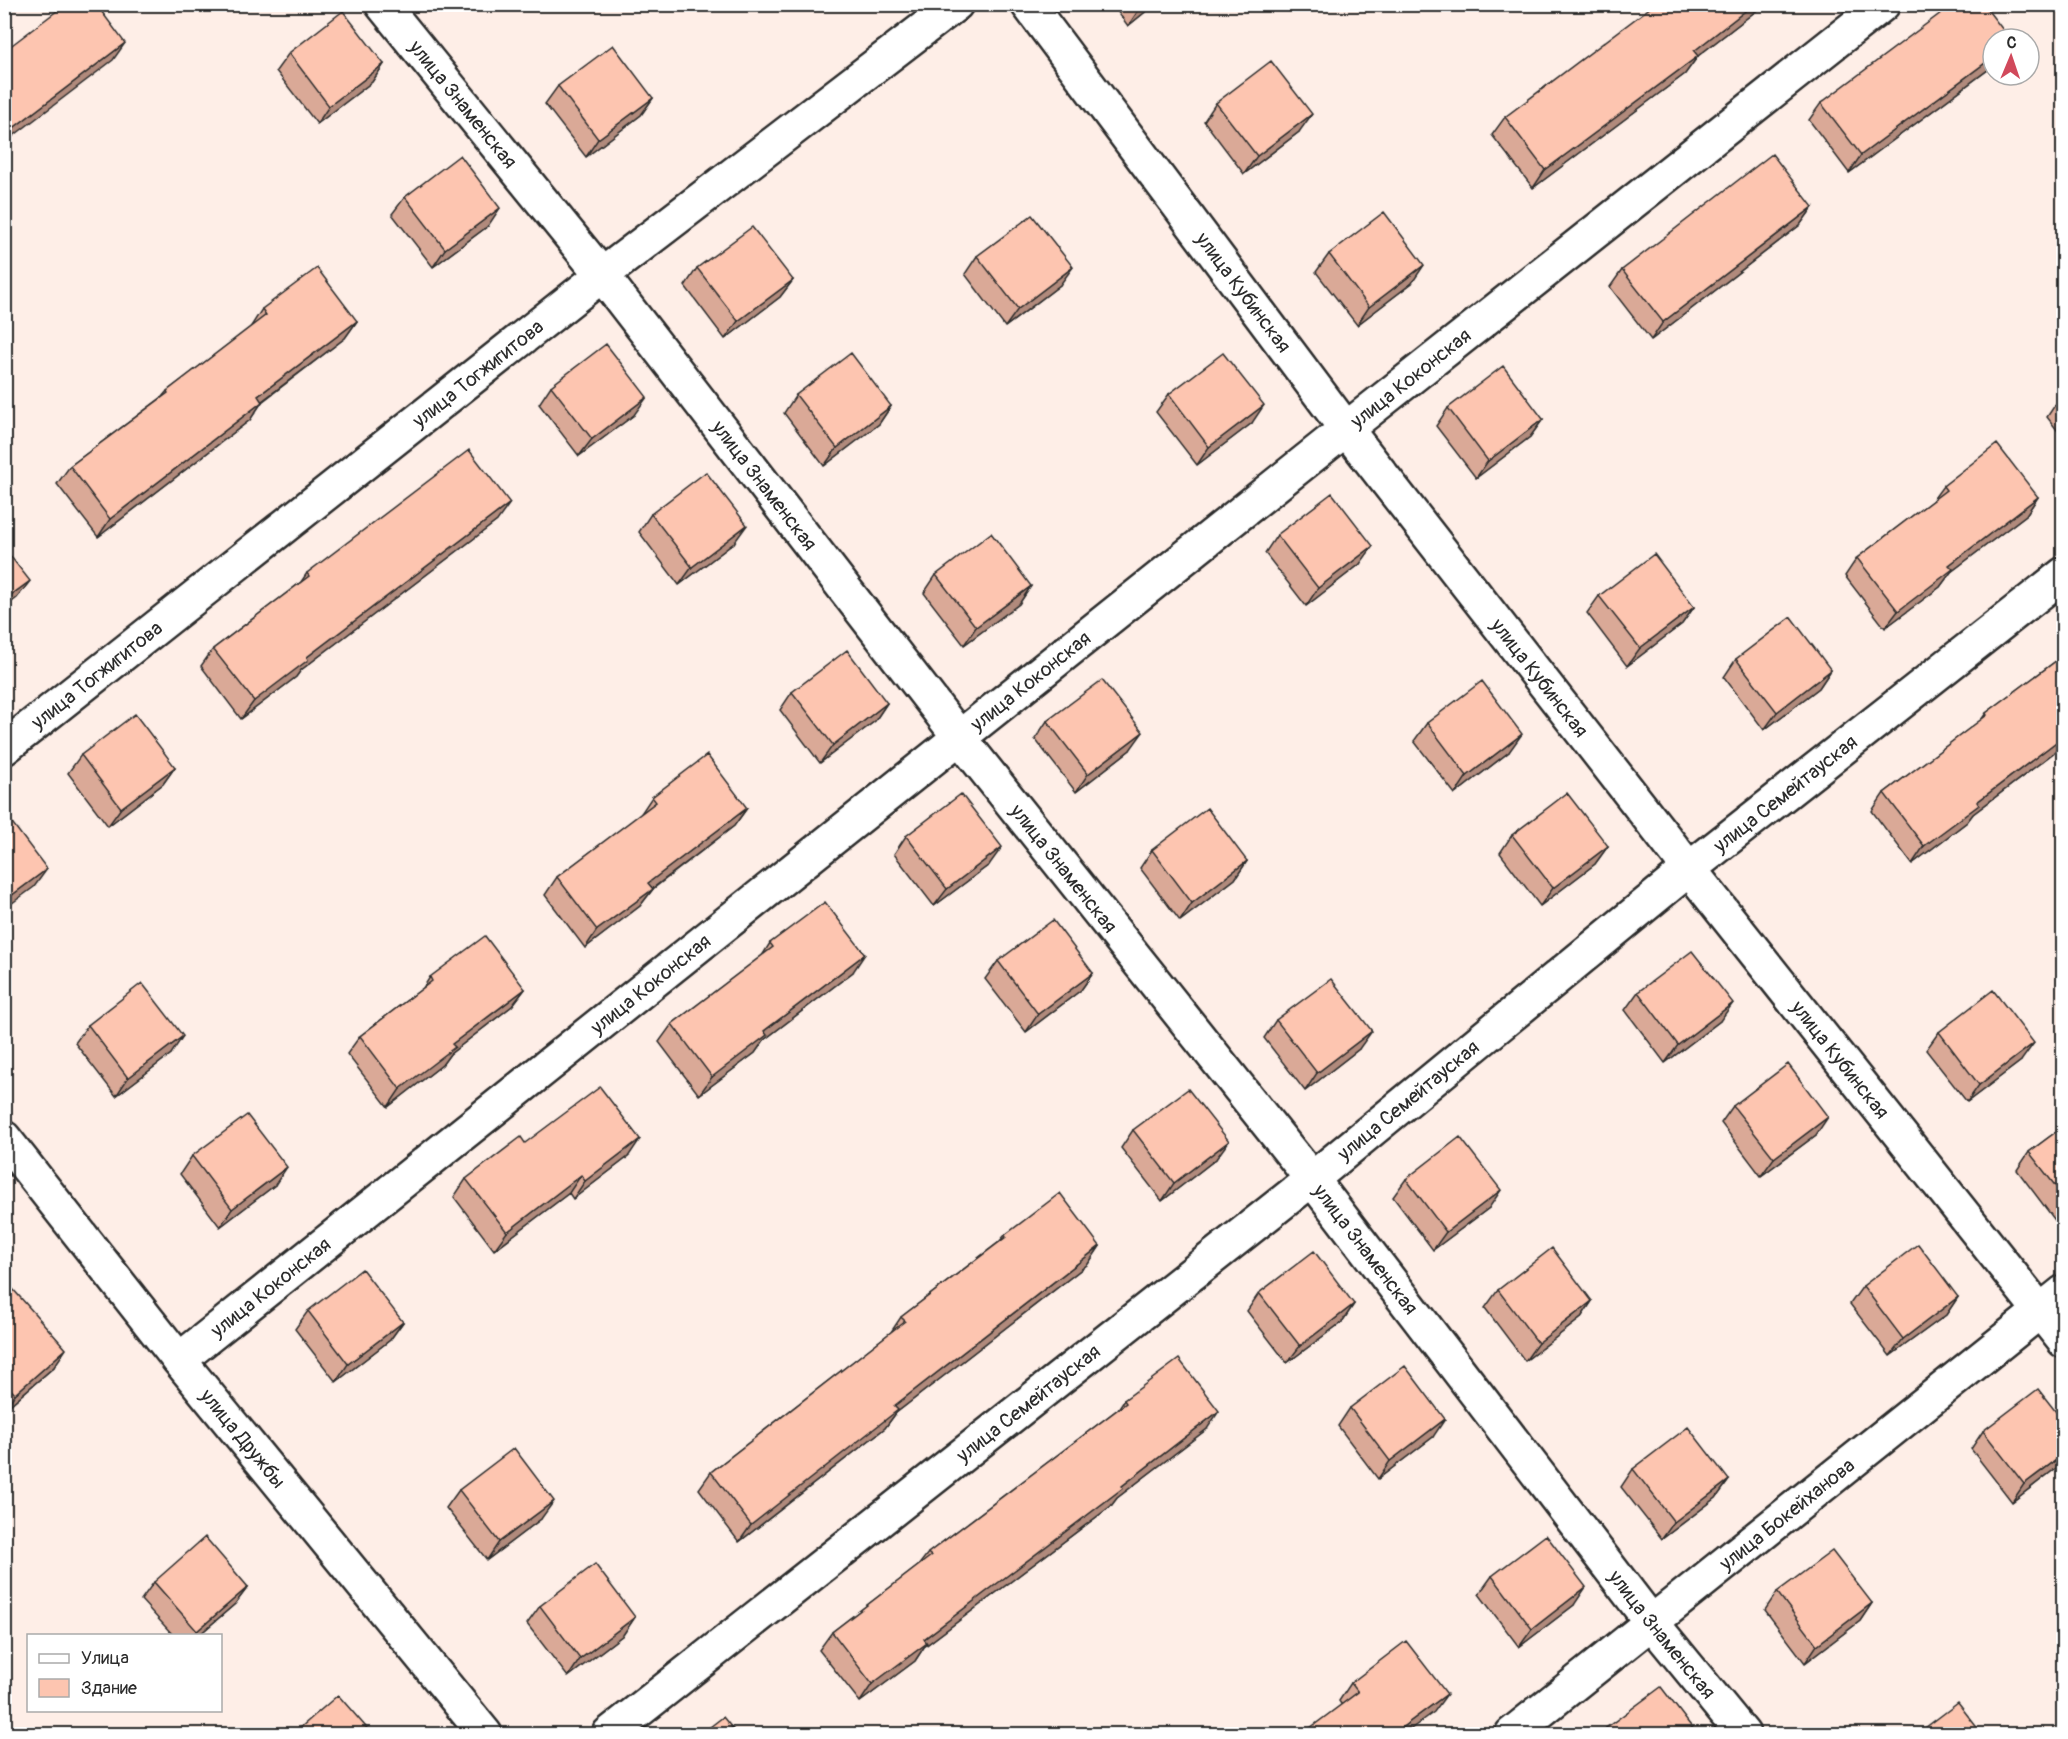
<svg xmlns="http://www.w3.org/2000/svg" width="2068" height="1739" font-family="Pangolin,sans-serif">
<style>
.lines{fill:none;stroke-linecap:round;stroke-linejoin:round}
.minor-casing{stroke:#2b2b2b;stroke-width:38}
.minor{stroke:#fff;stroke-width:33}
.wall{fill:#daa997;stroke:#2b2b2b;stroke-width:1.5}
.shaded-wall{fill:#b18a7b;stroke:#2b2b2b;stroke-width:1.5}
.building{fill:#fdc5b0;stroke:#2b2b2b;stroke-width:1.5}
.labels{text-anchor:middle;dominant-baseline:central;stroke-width:5;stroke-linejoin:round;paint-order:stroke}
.street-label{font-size:20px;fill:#2b2b2b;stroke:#fff}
</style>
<rect width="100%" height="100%" fill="#feeee7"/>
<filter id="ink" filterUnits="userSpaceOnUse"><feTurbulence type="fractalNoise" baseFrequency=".0167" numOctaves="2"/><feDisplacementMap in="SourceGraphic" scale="12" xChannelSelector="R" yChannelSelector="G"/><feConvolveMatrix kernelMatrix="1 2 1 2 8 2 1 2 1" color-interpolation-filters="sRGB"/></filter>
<g filter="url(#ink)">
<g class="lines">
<g class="minor-casing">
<g id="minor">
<path id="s1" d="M 382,4 L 602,275 L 960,738 L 1312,1179 L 1652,1623 L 1743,1734"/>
<path id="s2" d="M 1028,4 L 1346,429 L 1689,869 L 2064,1341"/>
<path id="s3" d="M 4,748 L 602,275 L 956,4"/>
<path id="s4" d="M 4,1138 L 179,1360 L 485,1734"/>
<path id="s5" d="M 179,1360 L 1346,429 L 1883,4"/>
<path id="s6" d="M 609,1734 L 1312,1179 L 1689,869 L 2064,574"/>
<path id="s7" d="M 1512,1734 L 2064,1292"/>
</g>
</g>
<use href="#minor" class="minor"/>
</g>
<path class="wall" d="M 1112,4 L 1155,4 L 1128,26 Z
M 1765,4 L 1698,56 L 1685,74 L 1533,188 L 1492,135 L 1505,117 Z
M 1993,39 L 1993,66 L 1849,173 L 1809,120 L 1821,103 Z
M 289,53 L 384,64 L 372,82 L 317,124 L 276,71 Z
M 558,86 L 653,98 L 641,115 L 586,157 L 545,104 Z
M 1216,103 L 1299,132 L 1244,174 L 1204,121 Z
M 405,197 L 488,226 L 433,267 L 392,214 Z
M 1813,207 L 1800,225 L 1651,340 L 1610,287 L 1622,270 Z
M 1329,254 L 1412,283 L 1357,325 L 1316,272 Z
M 977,256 L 1060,285 L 1005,327 L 965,274 Z
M 697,268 L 793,280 L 780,297 L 725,339 L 685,286 Z
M 262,309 L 357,321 L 345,338 L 262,402 L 250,420 L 98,537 L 57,484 L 70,466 L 162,397 L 167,391 L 250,328 Z
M 551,386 L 634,415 L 579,456 L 539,404 Z
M 1169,394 L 1252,423 L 1197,465 L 1156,412 Z
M 796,395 L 891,406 L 879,424 L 824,466 L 784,413 Z
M 2064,396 L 2064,439 L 2047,417 L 2059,399 Z
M 1448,408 L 1543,419 L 1530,437 L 1476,478 L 1436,426 Z
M 1943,486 L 2038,497 L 2026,515 L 1951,572 L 1940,587 L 1885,628 L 1845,576 L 1857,558 L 1932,501 Z
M 651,514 L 734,543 L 679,585 L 639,532 Z
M 497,521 L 301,670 L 296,677 L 241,719 L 201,666 L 213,649 L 301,582 L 307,573 Z
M 1277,535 L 1360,564 L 1306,606 L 1265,553 Z
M 936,575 L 1031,586 L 1019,604 L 964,645 L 924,593 Z
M 1599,596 L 1694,607 L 1682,624 L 1627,666 L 1587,613 Z
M 2064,655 L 2064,745 L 1973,814 L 1967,822 L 1912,864 L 1872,811 L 1884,793 L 1981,720 L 1986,713 Z
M 1736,659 L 1831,670 L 1819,688 L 1764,730 L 1724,677 Z
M 792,692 L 887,703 L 875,721 L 820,763 L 780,710 Z
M 1047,721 L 1130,750 L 1076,792 L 1035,739 Z
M 1427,723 L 1509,752 L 1455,794 L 1414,741 Z
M 81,755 L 175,767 L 163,784 L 108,826 L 68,773 Z
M 652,797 L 747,808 L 734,826 L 653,889 L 640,906 L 585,948 L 545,895 L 557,877 L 640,815 Z
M 1512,835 L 1608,846 L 1595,864 L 1540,906 L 1500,853 Z
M 906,836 L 989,865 L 934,906 L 894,854 Z
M 1152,850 L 1247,861 L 1235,879 L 1180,921 L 1140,868 Z
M 770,943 L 853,972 L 764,1040 L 755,1053 L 699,1095 L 659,1042 L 672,1024 L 762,956 Z
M 998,961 L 1093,973 L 1081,990 L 1026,1032 L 985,979 Z
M 430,977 L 525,989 L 512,1006 L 450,1054 L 442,1065 L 388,1107 L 347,1054 L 360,1036 L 423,988 Z
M 1638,992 L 1720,1021 L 1665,1063 L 1625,1010 Z
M 1276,1020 L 1359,1049 L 1305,1091 L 1264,1038 Z
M 88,1025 L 171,1054 L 116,1096 L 75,1043 Z
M 1939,1032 L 2021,1061 L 1967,1102 L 1926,1050 Z
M 1733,1106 L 1816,1135 L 1761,1176 L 1721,1123 Z
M 2064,1126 L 2064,1218 L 2057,1223 L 2017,1170 L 2029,1152 Z
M 1133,1130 L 1216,1159 L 1162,1201 L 1121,1148 Z
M 192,1156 L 275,1185 L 220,1227 L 180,1174 Z
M 628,1157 L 573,1199 L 569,1193 L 494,1250 L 454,1197 L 466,1179 Z
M 1406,1179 L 1489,1208 L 1433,1250 L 1393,1197 Z
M 1005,1235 L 1100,1246 L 1088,1264 L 896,1413 L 885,1428 L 739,1542 L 699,1489 L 711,1472 L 891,1332 L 901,1317 L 999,1242 Z
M 4,1279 L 54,1367 L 4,1410 Z
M 1863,1286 L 1958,1297 L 1946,1315 L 1890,1356 L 1850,1304 Z
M 1498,1290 L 1592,1301 L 1580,1319 L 1525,1361 L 1485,1308 Z
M 1259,1293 L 1354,1304 L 1342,1322 L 1287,1363 L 1247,1311 Z
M 308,1311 L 403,1322 L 390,1340 L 336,1382 L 295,1329 Z
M 1124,1400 L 1207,1429 L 1117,1498 L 1111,1506 L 924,1647 L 915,1661 L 860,1702 L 819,1650 L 832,1632 L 918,1566 L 928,1553 L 1118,1409 Z
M 1350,1408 L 1433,1437 L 1378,1479 L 1338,1426 Z
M 2064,1422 L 2064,1462 L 2012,1502 L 1971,1449 L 1983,1431 Z
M 1633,1469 L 1729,1480 L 1716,1498 L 1662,1539 L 1621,1487 Z
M 459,1490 L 541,1519 L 487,1560 L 446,1508 Z
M 1492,1576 L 1574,1605 L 1519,1647 L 1479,1594 Z
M 154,1582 L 248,1587 L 235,1604 L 199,1635 L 173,1635 L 141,1600 Z
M 1777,1592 L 1872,1603 L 1860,1621 L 1805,1663 L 1765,1610 Z
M 540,1606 L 635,1617 L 623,1635 L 568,1677 L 527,1624 Z
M 1351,1683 L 1434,1712 L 1341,1704 L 1339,1701 Z
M 1606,1728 L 1697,1734 L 1602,1734 Z"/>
<path class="shaded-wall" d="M 1145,4 L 1155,4 L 1128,26 L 1140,8 Z
M 1754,4 L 1765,4 L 1681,69 L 1694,51 Z
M 125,43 L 113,60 L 4,143 L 4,135 Z
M 1698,56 L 1685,74 L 1533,188 L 1545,170 Z
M 1993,57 L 1993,66 L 1849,173 L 1861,155 Z
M 384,64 L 372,82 L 317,124 L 329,106 Z
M 653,98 L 641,115 L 586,157 L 598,139 Z
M 1312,114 L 1299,132 L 1244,174 L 1257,156 Z
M 1813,207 L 1800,225 L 1651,340 L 1663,322 Z
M 500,208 L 488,226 L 433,267 L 445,249 Z
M 1424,265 L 1412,283 L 1357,325 L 1369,307 Z
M 1073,267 L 1060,285 L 1005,327 L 1018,309 Z
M 793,280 L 780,297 L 725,339 L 738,321 Z
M 357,321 L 345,338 L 245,414 L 258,396 Z
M 647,397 L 634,415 L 579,456 L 592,439 Z
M 262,402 L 250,420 L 98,537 L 110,519 Z
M 1264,405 L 1252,423 L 1197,465 L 1209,447 Z
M 891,406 L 879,424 L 824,466 L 837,448 Z
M 1543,419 L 1530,437 L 1476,478 L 1488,461 Z
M 2038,497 L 2026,515 L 1951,572 L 1940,587 L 1885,628 L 1898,611 L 1949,565 Z
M 510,503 L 497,521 L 301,670 L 296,677 L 241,719 L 254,701 L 307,657 Z
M 747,525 L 734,543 L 679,585 L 692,567 Z
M 1373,546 L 1360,564 L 1306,606 L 1318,588 Z
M 30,581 L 17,598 L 4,608 L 4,600 Z
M 1031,586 L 1019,604 L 964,645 L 976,627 Z
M 1694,607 L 1682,624 L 1627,666 L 1640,648 Z
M 1831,670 L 1819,688 L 1764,730 L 1777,712 Z
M 887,703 L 875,721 L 820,763 L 833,745 Z
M 1143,732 L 1130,750 L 1076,792 L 1088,774 Z
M 1522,734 L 1509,752 L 1455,794 L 1467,776 Z
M 2064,736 L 2064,745 L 1973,814 L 1967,822 L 1912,864 L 1924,846 L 1977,802 Z
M 175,767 L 163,784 L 108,826 L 121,808 Z
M 747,808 L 734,826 L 636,901 L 648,883 Z
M 1608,846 L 1595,864 L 1540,906 L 1553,888 Z
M 1002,847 L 989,865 L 934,906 L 947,889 Z
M 1247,861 L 1235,879 L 1180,921 L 1192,903 Z
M 47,869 L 34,887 L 4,909 L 4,901 Z
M 653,889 L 640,906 L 585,948 L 597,930 Z
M 865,954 L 853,972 L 764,1040 L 755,1053 L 699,1095 L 712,1077 L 764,1031 Z
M 1093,973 L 1081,990 L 1026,1032 L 1038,1014 Z
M 525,989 L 512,1006 L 450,1054 L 442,1065 L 388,1107 L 400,1089 L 452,1044 Z
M 1733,1003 L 1720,1021 L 1665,1063 L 1678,1045 Z
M 1372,1031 L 1359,1049 L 1305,1091 L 1317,1073 Z
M 183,1036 L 171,1054 L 116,1096 L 128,1078 Z
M 2034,1043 L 2021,1061 L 1967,1102 L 1979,1085 Z
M 1828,1117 L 1816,1135 L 1761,1176 L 1774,1158 Z
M 640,1139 L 628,1157 L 573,1199 L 585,1181 Z
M 1229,1141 L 1216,1159 L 1162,1201 L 1174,1183 Z
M 287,1167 L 275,1185 L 220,1227 L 232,1209 Z
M 581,1175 L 569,1193 L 494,1250 L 507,1232 Z
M 1501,1190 L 1489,1208 L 1433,1250 L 1446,1232 Z
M 2064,1214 L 2064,1218 L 2057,1223 Z
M 1100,1246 L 1088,1264 L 896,1413 L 885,1428 L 739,1542 L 751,1525 L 894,1406 Z
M 1958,1297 L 1946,1315 L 1890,1356 L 1903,1339 Z
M 1592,1301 L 1580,1319 L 1525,1361 L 1538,1343 Z
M 1354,1304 L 1342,1322 L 1287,1363 L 1300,1346 Z
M 403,1322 L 390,1340 L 336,1382 L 348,1364 Z
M 66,1349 L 54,1367 L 4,1410 L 15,1394 Z
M 1219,1411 L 1207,1429 L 1117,1498 L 1111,1506 L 924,1647 L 915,1661 L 860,1702 L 872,1684 L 924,1639 Z
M 1445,1419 L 1433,1437 L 1378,1479 L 1390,1461 Z
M 2064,1454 L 2064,1462 L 2012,1502 L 2024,1484 Z
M 1729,1480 L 1716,1498 L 1662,1539 L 1674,1522 Z
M 554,1501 L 541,1519 L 487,1560 L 499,1542 Z
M 248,1587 L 235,1604 L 199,1635 L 193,1635 L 197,1631 Z
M 1586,1587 L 1574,1605 L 1519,1647 L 1532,1629 Z
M 1872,1603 L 1860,1621 L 1805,1663 L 1817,1645 Z
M 635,1617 L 623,1635 L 568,1677 L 580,1659 Z
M 1447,1694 L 1434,1712 L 1404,1734 L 1393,1734 Z"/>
<path class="building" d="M 66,4 L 96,4 L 125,43 L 4,135 L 4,51 Z
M 1655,4 L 1754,4 L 1694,51 L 1698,56 L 1545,170 L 1505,117 Z
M 1953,4 L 1983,4 L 2010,39 L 1993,39 L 1993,57 L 1861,155 L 1821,103 Z
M 343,11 L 384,64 L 329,106 L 289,53 Z
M 613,45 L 653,98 L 598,139 L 558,86 Z
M 1271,61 L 1312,114 L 1257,156 L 1216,103 Z
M 1772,154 L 1813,207 L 1663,322 L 1622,270 Z
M 460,155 L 500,208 L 445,249 L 405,197 Z
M 1384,212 L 1424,265 L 1369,307 L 1329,254 Z
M 1032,215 L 1073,267 L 1018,309 L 977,256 Z
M 752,227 L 793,280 L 738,321 L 697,268 Z
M 317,268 L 357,321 L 258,396 L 262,402 L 110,519 L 70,466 L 168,393 L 167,391 L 266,315 L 262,309 Z
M 606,344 L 647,397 L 592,439 L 551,386 Z
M 851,353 L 891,406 L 837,448 L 796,395 Z
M 1223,353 L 1264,405 L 1209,447 L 1169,394 Z
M 1503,366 L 1543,419 L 1488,461 L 1448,408 Z
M 2064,396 L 2064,405 L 2059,399 Z
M 1997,444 L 2038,497 L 1949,565 L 1953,569 L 1898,611 L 1857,558 L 1946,490 L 1943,486 Z
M 469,450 L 510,503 L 307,657 L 308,660 L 254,701 L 213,649 L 309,576 L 307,573 Z
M 706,472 L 747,525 L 692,567 L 651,514 Z
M 1332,493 L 1373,546 L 1318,588 L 1277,535 Z
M 991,533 L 1031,586 L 976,627 L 936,575 Z
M 4,548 L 30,581 L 4,600 Z
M 1654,554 L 1694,607 L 1640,648 L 1599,596 Z
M 1791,617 L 1831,670 L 1777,712 L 1736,659 Z
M 847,650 L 887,703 L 833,745 L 792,692 Z
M 2064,655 L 2064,736 L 1977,802 L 1979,805 L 1924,846 L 1884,793 L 1987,715 L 1986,713 Z
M 1102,680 L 1143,732 L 1088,774 L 1047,721 Z
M 1482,681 L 1522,734 L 1467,776 L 1427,723 Z
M 135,714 L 175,767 L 121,808 L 81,755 Z
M 707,755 L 747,808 L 648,883 L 653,889 L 597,930 L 557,877 L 656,802 L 652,797 Z
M 1567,793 L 1608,846 L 1553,888 L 1512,835 Z
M 961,794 L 1002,847 L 947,889 L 906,836 Z
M 1207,808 L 1247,861 L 1192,903 L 1152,850 Z
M 7,816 L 47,869 L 4,901 L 4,818 Z
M 825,902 L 865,954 L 764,1031 L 767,1035 L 712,1077 L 672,1024 L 773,947 L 770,943 Z
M 1053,920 L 1093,973 L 1038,1014 L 998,961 Z
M 485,936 L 525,989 L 452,1044 L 455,1047 L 400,1089 L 360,1036 L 432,981 L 430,977 Z
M 1692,951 L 1733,1003 L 1678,1045 L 1638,992 Z
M 1331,979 L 1372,1031 L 1317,1073 L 1276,1020 Z
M 142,983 L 183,1036 L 128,1078 L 88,1025 Z
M 1993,990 L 2034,1043 L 1979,1085 L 1939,1032 Z
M 1788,1064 L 1828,1117 L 1774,1158 L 1733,1106 Z
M 600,1087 L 640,1139 L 585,1181 L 581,1175 L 507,1232 L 466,1179 L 521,1137 L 525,1143 Z
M 1188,1089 L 1229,1141 L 1174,1183 L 1133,1130 Z
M 247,1115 L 287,1167 L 232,1209 L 192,1156 Z
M 2064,1126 L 2064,1197 L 2029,1152 Z
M 1460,1137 L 1501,1190 L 1446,1232 L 1406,1179 Z
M 1060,1193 L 1100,1246 L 894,1406 L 898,1410 L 751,1525 L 711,1472 L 905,1321 L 901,1317 L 1006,1237 L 1005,1235 Z
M 1918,1244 L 1958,1297 L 1903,1339 L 1863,1286 Z
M 1552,1248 L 1592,1301 L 1538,1343 L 1498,1290 Z
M 1314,1251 L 1354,1304 L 1300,1346 L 1259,1293 Z
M 362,1269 L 403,1322 L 348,1364 L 308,1311 Z
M 4,1279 L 66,1349 L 15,1394 L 4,1382 Z
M 1179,1359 L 1219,1411 L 1122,1486 L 1123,1488 L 924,1639 L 927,1643 L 872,1684 L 832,1632 L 931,1556 L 928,1553 L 1126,1403 L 1124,1400 Z
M 1405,1366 L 1445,1419 L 1390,1461 L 1350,1408 Z
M 2038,1389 L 2064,1422 L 2064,1454 L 2024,1484 L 1983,1431 Z
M 1688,1427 L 1729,1480 L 1674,1522 L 1633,1469 Z
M 514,1448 L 554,1501 L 499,1542 L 459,1490 Z
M 1546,1535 L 1586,1587 L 1532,1629 L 1492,1576 Z
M 205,1537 L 248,1587 L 197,1631 L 154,1582 Z
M 1832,1551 L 1872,1603 L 1817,1645 L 1777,1592 Z
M 595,1564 L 635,1617 L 580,1659 L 540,1606 Z
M 1406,1641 L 1447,1694 L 1393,1734 L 1302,1734 L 1358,1692 L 1351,1683 Z
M 1661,1687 L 1697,1734 L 1611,1734 L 1606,1728 Z
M 338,1695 L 372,1734 L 293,1734 Z
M 1958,1703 L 1982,1734 L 1917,1734 Z
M 723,1717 L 737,1734 L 701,1734 Z"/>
</g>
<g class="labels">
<g class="street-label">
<text stroke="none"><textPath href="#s1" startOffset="129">улица Знаменская</textPath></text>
<text stroke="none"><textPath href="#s2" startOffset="360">улица Кубинская</textPath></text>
<text stroke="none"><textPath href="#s3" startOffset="604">улица Тогжигитова</textPath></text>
<text stroke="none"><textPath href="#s5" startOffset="1575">улица Коконская</textPath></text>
<text stroke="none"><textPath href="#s1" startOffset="615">улица Знаменская</textPath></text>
<text stroke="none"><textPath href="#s3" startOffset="118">улица Тогжигитова</textPath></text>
<text stroke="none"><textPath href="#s2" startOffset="846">улица Кубинская</textPath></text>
<text stroke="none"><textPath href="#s5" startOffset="1089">улица Коконская</textPath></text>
<text stroke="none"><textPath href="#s6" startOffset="1506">улица Семейтауская</textPath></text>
<text stroke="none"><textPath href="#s1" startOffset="1101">улица Знаменская</textPath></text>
<text stroke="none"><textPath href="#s5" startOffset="603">улица Коконская</textPath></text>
<text stroke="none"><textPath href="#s2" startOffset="1332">улица Кубинская</textPath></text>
<text stroke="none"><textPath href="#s6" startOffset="1020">улица Семейтауская</textPath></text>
<text stroke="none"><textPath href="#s1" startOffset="1587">улица Знаменская</textPath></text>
<text stroke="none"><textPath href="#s5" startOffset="117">улица Коконская</textPath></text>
<text stroke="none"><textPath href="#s6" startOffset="534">улица Семейтауская</textPath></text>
<text stroke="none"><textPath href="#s4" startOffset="384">улица Дружбы</textPath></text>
<text stroke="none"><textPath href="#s7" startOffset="352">улица Бокейханова</textPath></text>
<text stroke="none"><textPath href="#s1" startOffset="2073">улица Знаменская</textPath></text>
</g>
</g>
<rect width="2068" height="1739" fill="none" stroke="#fff" stroke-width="24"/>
<rect x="12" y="12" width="2044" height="1715" fill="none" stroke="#2b2b2b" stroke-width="2" filter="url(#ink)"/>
<rect x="27" y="1634" width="195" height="78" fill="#ffffff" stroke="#aaaaaa" stroke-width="1.5"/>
<rect x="39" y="1654" width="30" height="9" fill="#ffffff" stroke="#aaaaaa" stroke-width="1.5"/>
<text x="81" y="1664" font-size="18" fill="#2b2b2b">Улица</text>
<rect x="39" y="1679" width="30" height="18" fill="#fdc5b0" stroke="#aaaaaa" stroke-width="1.5"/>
<text x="81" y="1694" font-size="18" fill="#2b2b2b">Здание</text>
<g transform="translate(2011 57) rotate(2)"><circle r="28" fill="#ffffff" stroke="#aaaaaa" stroke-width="1.5"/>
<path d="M0-4.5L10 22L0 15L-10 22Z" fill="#d1495b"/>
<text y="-9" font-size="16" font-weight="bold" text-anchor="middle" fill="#2b2b2b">С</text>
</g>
</svg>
